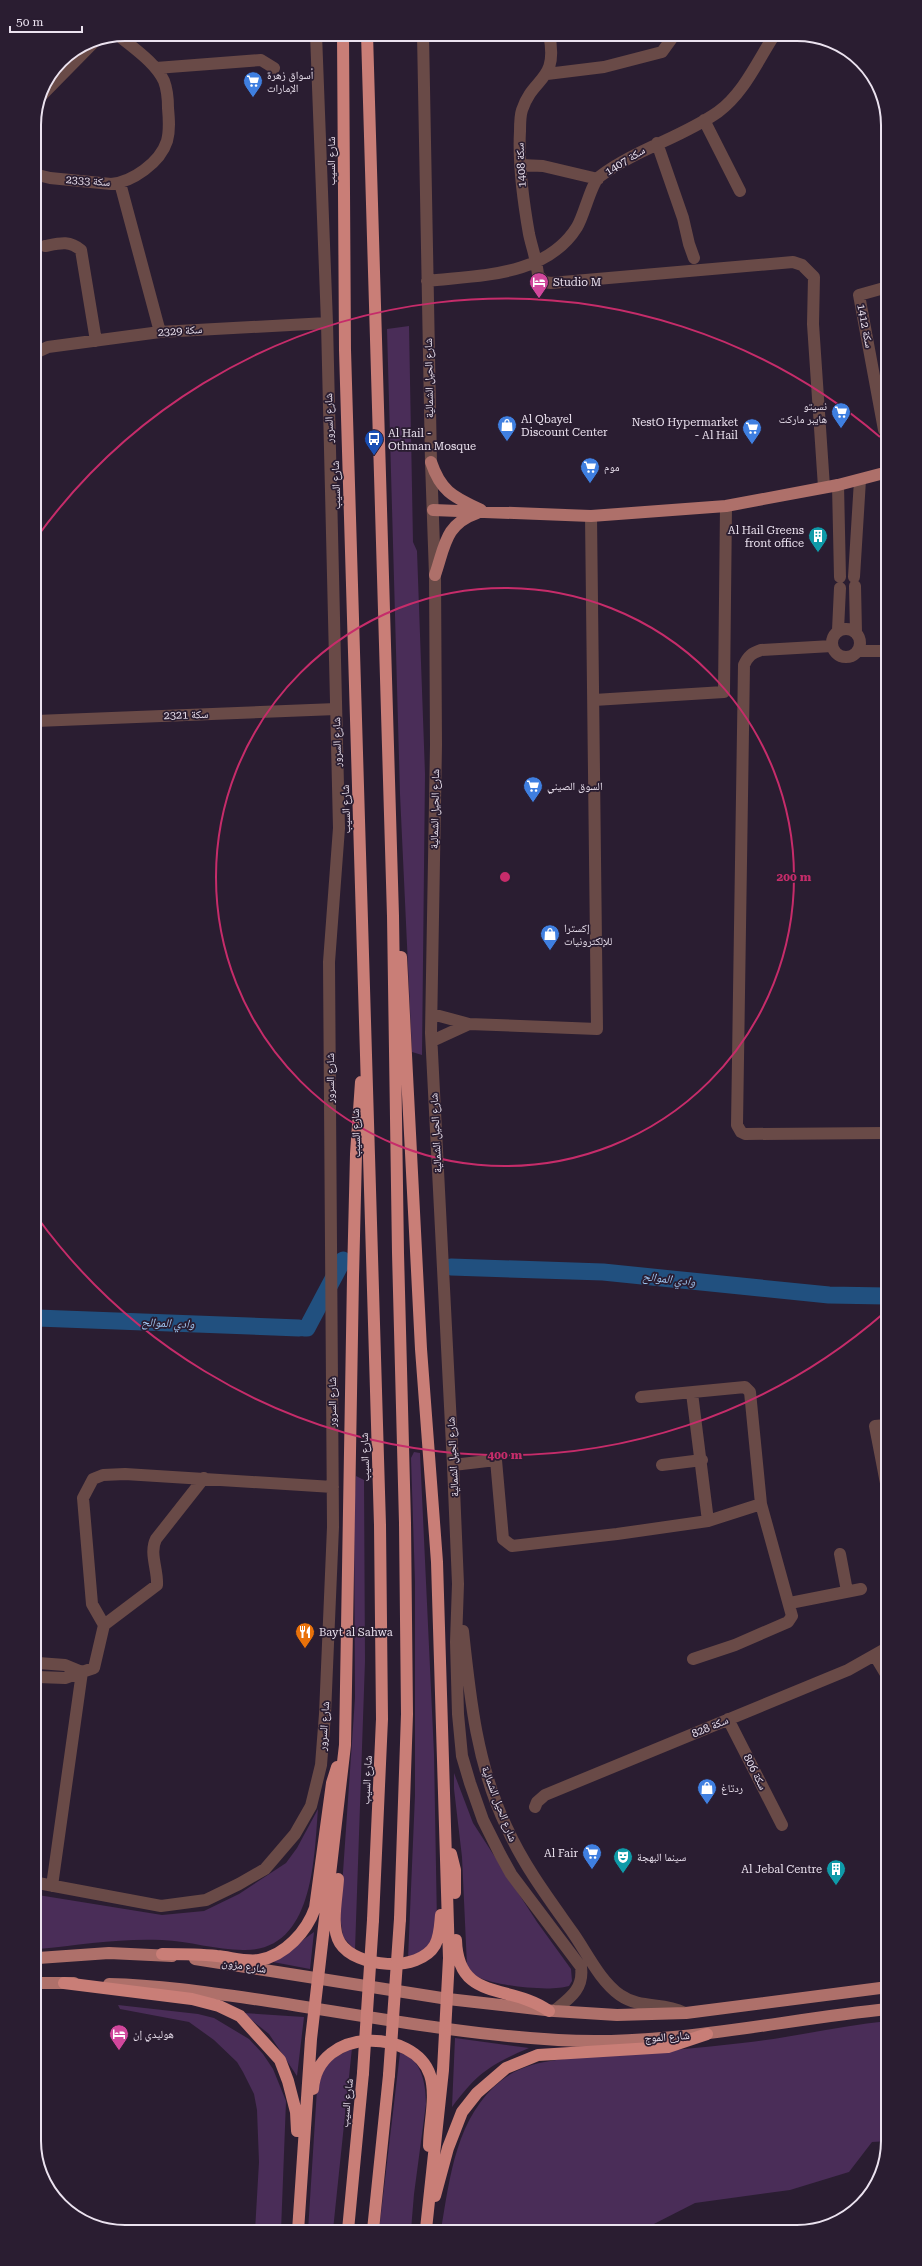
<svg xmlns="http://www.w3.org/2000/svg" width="922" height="2266" font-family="'Roboto Serif','Noto Naskh Arabic',serif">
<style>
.green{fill:#4a2d58}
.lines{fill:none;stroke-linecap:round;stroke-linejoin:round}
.river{stroke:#21507f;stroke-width:17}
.minor{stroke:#694a47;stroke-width:12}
.major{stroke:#ae706a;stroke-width:12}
.highway{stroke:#c97e77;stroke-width:12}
.highway-bridge{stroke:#c97e77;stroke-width:12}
.ring{fill:none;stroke:#c62c6a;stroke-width:2}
.labels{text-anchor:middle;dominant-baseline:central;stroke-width:3.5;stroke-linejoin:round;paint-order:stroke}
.poi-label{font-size:11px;fill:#ebe2ef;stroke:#2a1d31;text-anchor:start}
.street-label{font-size:11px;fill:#ebe2ef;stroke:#2a1d31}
.water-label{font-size:12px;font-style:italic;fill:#9fc6f1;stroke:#2a1d31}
.rim{fill:none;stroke:#ebe2ef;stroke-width:2}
.centre{fill:#c62c6a;stroke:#2a1d31;stroke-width:2}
.ring-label{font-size:12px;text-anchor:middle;font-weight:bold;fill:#c62c6a;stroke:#2a1d31;stroke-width:3.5;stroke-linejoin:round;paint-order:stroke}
</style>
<rect width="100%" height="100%" fill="#2a1d31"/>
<path class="green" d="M 409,326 L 413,542 L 417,551 L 425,774 L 422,1055 L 412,1052 L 400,794 L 387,329 Z
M 414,1452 L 420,1453 L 434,1754 L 437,1924 L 431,1946 L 408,1959 L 415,1795 L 415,1582 L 411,1458 Z
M 356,1476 L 364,1480 L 365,1661 L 355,1950 L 343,1937 L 340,1916 L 355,1698 L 354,1512 Z
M 454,1773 L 473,1823 L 537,1922 L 571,1969 L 572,1981 L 569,1986 C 550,1992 496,1986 478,1977 C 473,1974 471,1970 467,1966 L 462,1857 L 454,1789 Z
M 318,1809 C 314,1858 314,1952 243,1950 C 216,1950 189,1941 162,1940 C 120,1938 80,1945 38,1949 L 38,1895 L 162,1915 L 204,1911 L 239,1894 L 286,1863 L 297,1848 Z
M 314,1932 L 310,1969 L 273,1962 Z
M 118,2005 L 198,2014 L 214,2018 L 249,2039 L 263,2054 L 273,2069 L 286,2101 L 281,2231 L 255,2231 L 259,2162 L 257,2110 L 254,2094 L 243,2072 L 237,2062 L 214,2040 L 189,2022 L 120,2009 Z
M 243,2013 L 304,2017 L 297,2076 L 269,2034 Z
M 888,2021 L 888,2141 L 872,2142 L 849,2172 L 790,2190 L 695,2203 L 646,2228 L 441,2230 C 450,2177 456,2116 502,2080 C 532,2056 579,2059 615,2055 C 657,2051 700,2048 742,2043 C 790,2038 839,2026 888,2021 Z
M 455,2038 L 529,2048 C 491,2064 477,2073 452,2107 Z
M 352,2048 L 333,2230 L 308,2231 L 317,2089 L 326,2063 Z
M 400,2053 C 422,2058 426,2085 426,2104 L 414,2194 L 411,2230 L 379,2230 Z"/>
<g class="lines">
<path class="river" d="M 451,1267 L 603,1272 L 829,1295 L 886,1296
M 37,1318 L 299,1328
M 304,1328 L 307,1328 L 343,1260"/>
<path class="minor" d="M 423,34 L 431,462 L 435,575 L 436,745 L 431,1033 L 453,1465 L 458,1584 L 456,1642 L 458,1714 L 462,1756 L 470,1783 L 483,1820 L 500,1854 L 511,1874 L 581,1967 C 584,1989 570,1998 554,2011
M 549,34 C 559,82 533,76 522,110 C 520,116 520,125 520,131 C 518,165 523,200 529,234 C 532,248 537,261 538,275 L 544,282 L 551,283 L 793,262 L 802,265 L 814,277 L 813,324 L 824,487
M 156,68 L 261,60 L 274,68
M 547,74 L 604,67 L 662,52 L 675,34
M 39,98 L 96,40
M 704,120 L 740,191
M 657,143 L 683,218 L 689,244 L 694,258
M 521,165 L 543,166 L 598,179
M 34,174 L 50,178 L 111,184 C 132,182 160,163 167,141 C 170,130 169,119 168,108 C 168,99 167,89 164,81 C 155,62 133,48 118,35
M 120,183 L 160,332
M 45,246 C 60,243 69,240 81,250 L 96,341
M 427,281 C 479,275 546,277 577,227 C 584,216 591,184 599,177 C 636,149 681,138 718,112 C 744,93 758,60 775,34
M 884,288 L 859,295 L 884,430
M 35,353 L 48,347 L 160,332 L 327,323
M 838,485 L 840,577
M 854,577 L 860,480
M 855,586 L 856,632
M832 643a14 14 0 1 1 28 0a14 14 0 1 1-28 0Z
M 838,630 L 840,588
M 832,646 L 761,650 C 752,653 748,656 744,665 L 737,1125 L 741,1132 L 745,1134 L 886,1133
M 858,651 L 885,651
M 594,700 L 724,692 L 726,506
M 36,721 L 336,709
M 432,1014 L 469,1024 L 597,1029 L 591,516
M 432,1041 L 469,1024
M 692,1393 L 708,1521
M 641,1397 L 745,1387 L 750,1392 L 761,1504 L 792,1616 L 788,1622 L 735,1645 L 693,1659
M 886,1425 L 875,1426 L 886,1483
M 453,1465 L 496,1460 L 503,1539 L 512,1546 L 617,1534 L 708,1521 L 761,1504
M 662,1465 L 702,1460
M 840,1554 L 847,1591
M 790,1603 L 861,1589
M 104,1625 L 157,1585 C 158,1570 149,1553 156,1539 L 204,1478
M 463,1631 C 470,1698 477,1766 507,1828 C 524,1866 549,1899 573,1933 C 587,1953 600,1981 620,1995 C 640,2009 663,2002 683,2012
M 875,1656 L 887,1676
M 38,1663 L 65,1665 L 82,1672 L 94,1668 L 104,1625 L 92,1604 L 83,1498 L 93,1479 L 103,1475 L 125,1474 L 333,1487
M 38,1677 L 65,1678 L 82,1672 L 52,1886
M 728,1719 L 782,1825
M 535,1807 L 537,1802 L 545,1795 L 848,1670 L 887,1648
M 38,1883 L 161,1906 L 206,1900 L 239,1884 L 265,1869 L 295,1834 L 311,1806 L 321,1765 L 325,1714 L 333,1527 L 329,962 L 339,828 L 327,323 L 316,34"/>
<path class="major" d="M 431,462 C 441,492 454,497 481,510
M 433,510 L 591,516 L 726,506 L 838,485 L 884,473
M 435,575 C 445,546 445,524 477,513
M 38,1958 L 109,1953 L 172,1956
M 195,1959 L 448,1999 L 554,2011 L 617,2015 L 686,2013 L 888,1987
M 38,1983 L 74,1983
M 109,1984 C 157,1985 206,1992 254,1999 C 355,2014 456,2034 558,2040 C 669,2047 778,2020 888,2009"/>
<path class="highway" d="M 343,34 L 345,350 L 380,1525 L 382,1719 L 373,1920
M 367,34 L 393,916 L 398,1253 L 405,1523 L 407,1714 L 400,1919
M 401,957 L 421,1349 L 437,1562 L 449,1958 L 443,2070 L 426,2229
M 451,1854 L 455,1870 L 455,1893
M 338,1879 C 337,1898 330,1927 340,1943 C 356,1968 419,1973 435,1945 C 440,1936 440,1925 441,1915
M 456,1940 C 458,2003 510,1983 549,2011
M 162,1954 C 180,1954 198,1954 217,1956 C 230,1957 245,1962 259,1960 C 285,1956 307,1931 315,1908 L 332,1783 L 337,1767
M 64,1983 L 192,1999 L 219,2006 L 240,2016 L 280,2060 L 288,2081 L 296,2112 L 297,2131
M 313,2089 C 318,2025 415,2029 430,2075 C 437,2096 429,2124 429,2146
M 435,2196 L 448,2148 L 462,2112 L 477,2093 L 506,2068 L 538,2055 L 668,2047 L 707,2034
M 348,2230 L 363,2073
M 373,2230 L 389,2075
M 298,2231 L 311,2039 L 345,1745 L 353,1277 L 356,1154 L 361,1082"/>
<path class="highway-bridge" d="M 363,2073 L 373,1920
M 389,2075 L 400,1919"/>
</g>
<g class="ring">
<circle cx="505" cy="877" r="289"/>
<path d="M884 1313A578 578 0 0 1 37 1217M37 537A578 578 0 0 1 880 437"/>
</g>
<defs>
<g id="supermarket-pin" transform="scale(1)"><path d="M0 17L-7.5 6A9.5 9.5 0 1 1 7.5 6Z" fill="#3f7fe0" stroke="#2a1d31"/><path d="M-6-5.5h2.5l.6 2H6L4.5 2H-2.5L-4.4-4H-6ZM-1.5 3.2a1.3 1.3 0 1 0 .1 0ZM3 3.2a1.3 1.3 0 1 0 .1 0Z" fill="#fff"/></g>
<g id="hotel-pin" transform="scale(1)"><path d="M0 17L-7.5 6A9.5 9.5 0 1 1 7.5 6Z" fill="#d1479c" stroke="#2a1d31"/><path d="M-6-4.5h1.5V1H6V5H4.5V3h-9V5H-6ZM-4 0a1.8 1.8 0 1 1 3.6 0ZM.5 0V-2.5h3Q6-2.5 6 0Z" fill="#fff"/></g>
<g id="shop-pin" transform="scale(1)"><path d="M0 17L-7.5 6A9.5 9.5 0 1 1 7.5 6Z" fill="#3f7fe0" stroke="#2a1d31"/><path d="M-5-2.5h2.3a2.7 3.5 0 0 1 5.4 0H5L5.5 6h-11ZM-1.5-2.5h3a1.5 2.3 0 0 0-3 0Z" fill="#fff"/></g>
<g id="bus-pin" transform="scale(1)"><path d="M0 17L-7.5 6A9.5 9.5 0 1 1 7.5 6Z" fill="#1a4fb4" stroke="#2a1d31"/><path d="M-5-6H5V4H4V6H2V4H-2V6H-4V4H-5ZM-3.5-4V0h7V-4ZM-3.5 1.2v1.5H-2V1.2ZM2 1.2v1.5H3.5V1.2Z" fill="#fff"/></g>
<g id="building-pin" transform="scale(1)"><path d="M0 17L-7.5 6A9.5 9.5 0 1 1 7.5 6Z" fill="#0f9aa8" stroke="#2a1d31"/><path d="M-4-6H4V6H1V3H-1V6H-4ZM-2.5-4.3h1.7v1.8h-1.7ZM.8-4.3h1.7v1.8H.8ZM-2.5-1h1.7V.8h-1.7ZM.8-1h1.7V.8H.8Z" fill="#fff"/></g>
<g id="restaurant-pin" transform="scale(1)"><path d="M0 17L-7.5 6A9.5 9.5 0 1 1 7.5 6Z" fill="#e8710a" stroke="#2a1d31"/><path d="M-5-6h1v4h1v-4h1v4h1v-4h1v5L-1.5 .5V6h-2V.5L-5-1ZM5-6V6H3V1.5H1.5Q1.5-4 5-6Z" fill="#fff"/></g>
<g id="theatre-pin" transform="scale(1)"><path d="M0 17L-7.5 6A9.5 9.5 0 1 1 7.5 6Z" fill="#0f9aa8" stroke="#2a1d31"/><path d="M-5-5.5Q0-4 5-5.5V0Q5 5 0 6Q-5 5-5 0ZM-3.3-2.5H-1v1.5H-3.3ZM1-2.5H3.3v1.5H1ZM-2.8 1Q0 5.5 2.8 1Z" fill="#fff"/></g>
</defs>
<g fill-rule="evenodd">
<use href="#supermarket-pin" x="253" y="81"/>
<use href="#hotel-pin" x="539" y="282"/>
<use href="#supermarket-pin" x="841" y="412"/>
<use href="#shop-pin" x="507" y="425"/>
<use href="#supermarket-pin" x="752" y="428"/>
<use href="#bus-pin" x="374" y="439"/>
<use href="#supermarket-pin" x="590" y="467"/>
<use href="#building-pin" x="818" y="536"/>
<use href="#supermarket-pin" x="533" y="786"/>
<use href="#shop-pin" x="550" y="934"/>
<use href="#restaurant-pin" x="305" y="1632"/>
<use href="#shop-pin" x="707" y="1788"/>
<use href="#supermarket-pin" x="592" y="1853"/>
<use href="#theatre-pin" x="623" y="1857"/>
<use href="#building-pin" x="836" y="1869"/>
<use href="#hotel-pin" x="119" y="2034"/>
</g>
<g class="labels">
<g class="poi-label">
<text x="267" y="75">أسواق زهرة<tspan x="267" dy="13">الإمارات</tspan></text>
<text x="553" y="282">Studio M</text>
<text x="827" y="406" text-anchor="end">نسيتو<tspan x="827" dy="13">هايبر ماركت</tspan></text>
<text x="521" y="419">Al Qbayel<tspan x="521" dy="13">Discount Center</tspan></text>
<text x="738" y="422" text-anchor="end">NestO Hypermarket<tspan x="738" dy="13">- Al Hail</tspan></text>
<text x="388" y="433">Al Hail -<tspan x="388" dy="13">Othman Mosque</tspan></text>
<text x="604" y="467">موم</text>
<text x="804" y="530" text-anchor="end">Al Hail Greens<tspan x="804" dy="13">front office</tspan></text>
<text x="547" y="786">السوق الصيني</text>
<text x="564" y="928">إكسترا<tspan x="564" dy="13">للإلكترونيات</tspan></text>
<text x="319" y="1632">Bayt al Sahwa</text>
<text x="721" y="1788">ردتاغ</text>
<text x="578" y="1853" text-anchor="end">Al Fair</text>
<text x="637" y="1857">سينما البهجة</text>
<text x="822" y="1869" text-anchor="end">Al Jebal Centre</text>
<text x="133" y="2034">هوليدي إن</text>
</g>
<g class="street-label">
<text transform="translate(331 161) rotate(-90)">شارع السيب</text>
<text transform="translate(625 161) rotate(-32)">سكة 1407</text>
<text transform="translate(521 165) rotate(-93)">سكة 1408</text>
<text transform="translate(88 181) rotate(4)">سكة 2333</text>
<text transform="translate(865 326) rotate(79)">سكة 1412</text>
<text transform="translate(180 331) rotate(-4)">سكة 2329</text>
<text transform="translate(429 378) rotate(-91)">شارع الحيل الشمالية</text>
<text transform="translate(329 418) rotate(-91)">شارع السرور</text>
<text transform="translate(336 485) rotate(-92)">شارع السيب</text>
<text transform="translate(186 715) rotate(-2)">سكة 2321</text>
<text transform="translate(337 742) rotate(-91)">شارع السرور</text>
<text transform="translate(346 809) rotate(-92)">شارع السيب</text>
<text transform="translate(435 809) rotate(-89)">شارع الحيل الشمالية</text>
<text transform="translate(330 1078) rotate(-90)">شارع السرور</text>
<text transform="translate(356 1133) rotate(-92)">شارع السيب</text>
<text transform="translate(436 1133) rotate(-93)">شارع الحيل الشمالية</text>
<text transform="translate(332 1402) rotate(-90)">شارع السرور</text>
<text transform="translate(365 1457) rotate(-92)">شارع السيب</text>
<text transform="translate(453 1457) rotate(-93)">شارع الحيل الشمالية</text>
<text transform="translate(324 1726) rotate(-86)">شارع السرور</text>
<text transform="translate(710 1727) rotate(-23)">سكة 828</text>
<text transform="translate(755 1772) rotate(63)">سكة 806</text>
<text transform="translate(367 1780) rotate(-87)">شارع السيب</text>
<text transform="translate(499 1804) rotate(69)">شارع الحيل الشمالية</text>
<text transform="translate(244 1966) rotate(9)">شارع مزون</text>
<text transform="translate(667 2037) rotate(-4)">شارع الموج</text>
<text transform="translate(347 2103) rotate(-84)">شارع السيب</text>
</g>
<g class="water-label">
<text transform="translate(669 1279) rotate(6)">وادي الموالح</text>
<text transform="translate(168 1323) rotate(2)">وادي الموالح</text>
</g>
</g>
<path d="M0 0H922V2266H0ZM125 41H797A84 84 0 0 1 881 125V2141A84 84 0 0 1 797 2225H125A84 84 0 0 1 41 2141V125A84 84 0 0 1 125 41Z" fill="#2a1d31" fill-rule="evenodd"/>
<path class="rim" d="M125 41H797A84 84 0 0 1 881 125V2141A84 84 0 0 1 797 2225H125A84 84 0 0 1 41 2141V125A84 84 0 0 1 125 41Z"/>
<circle cx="505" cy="877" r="6" class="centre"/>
<g class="ring-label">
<text x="794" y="881">200 m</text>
<text x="505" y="1459">400 m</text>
</g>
<path d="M10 26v6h72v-6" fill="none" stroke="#ebe2ef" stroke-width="2"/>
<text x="16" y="26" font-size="12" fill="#ebe2ef" stroke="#2a1d31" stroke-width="3" paint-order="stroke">50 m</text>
</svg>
